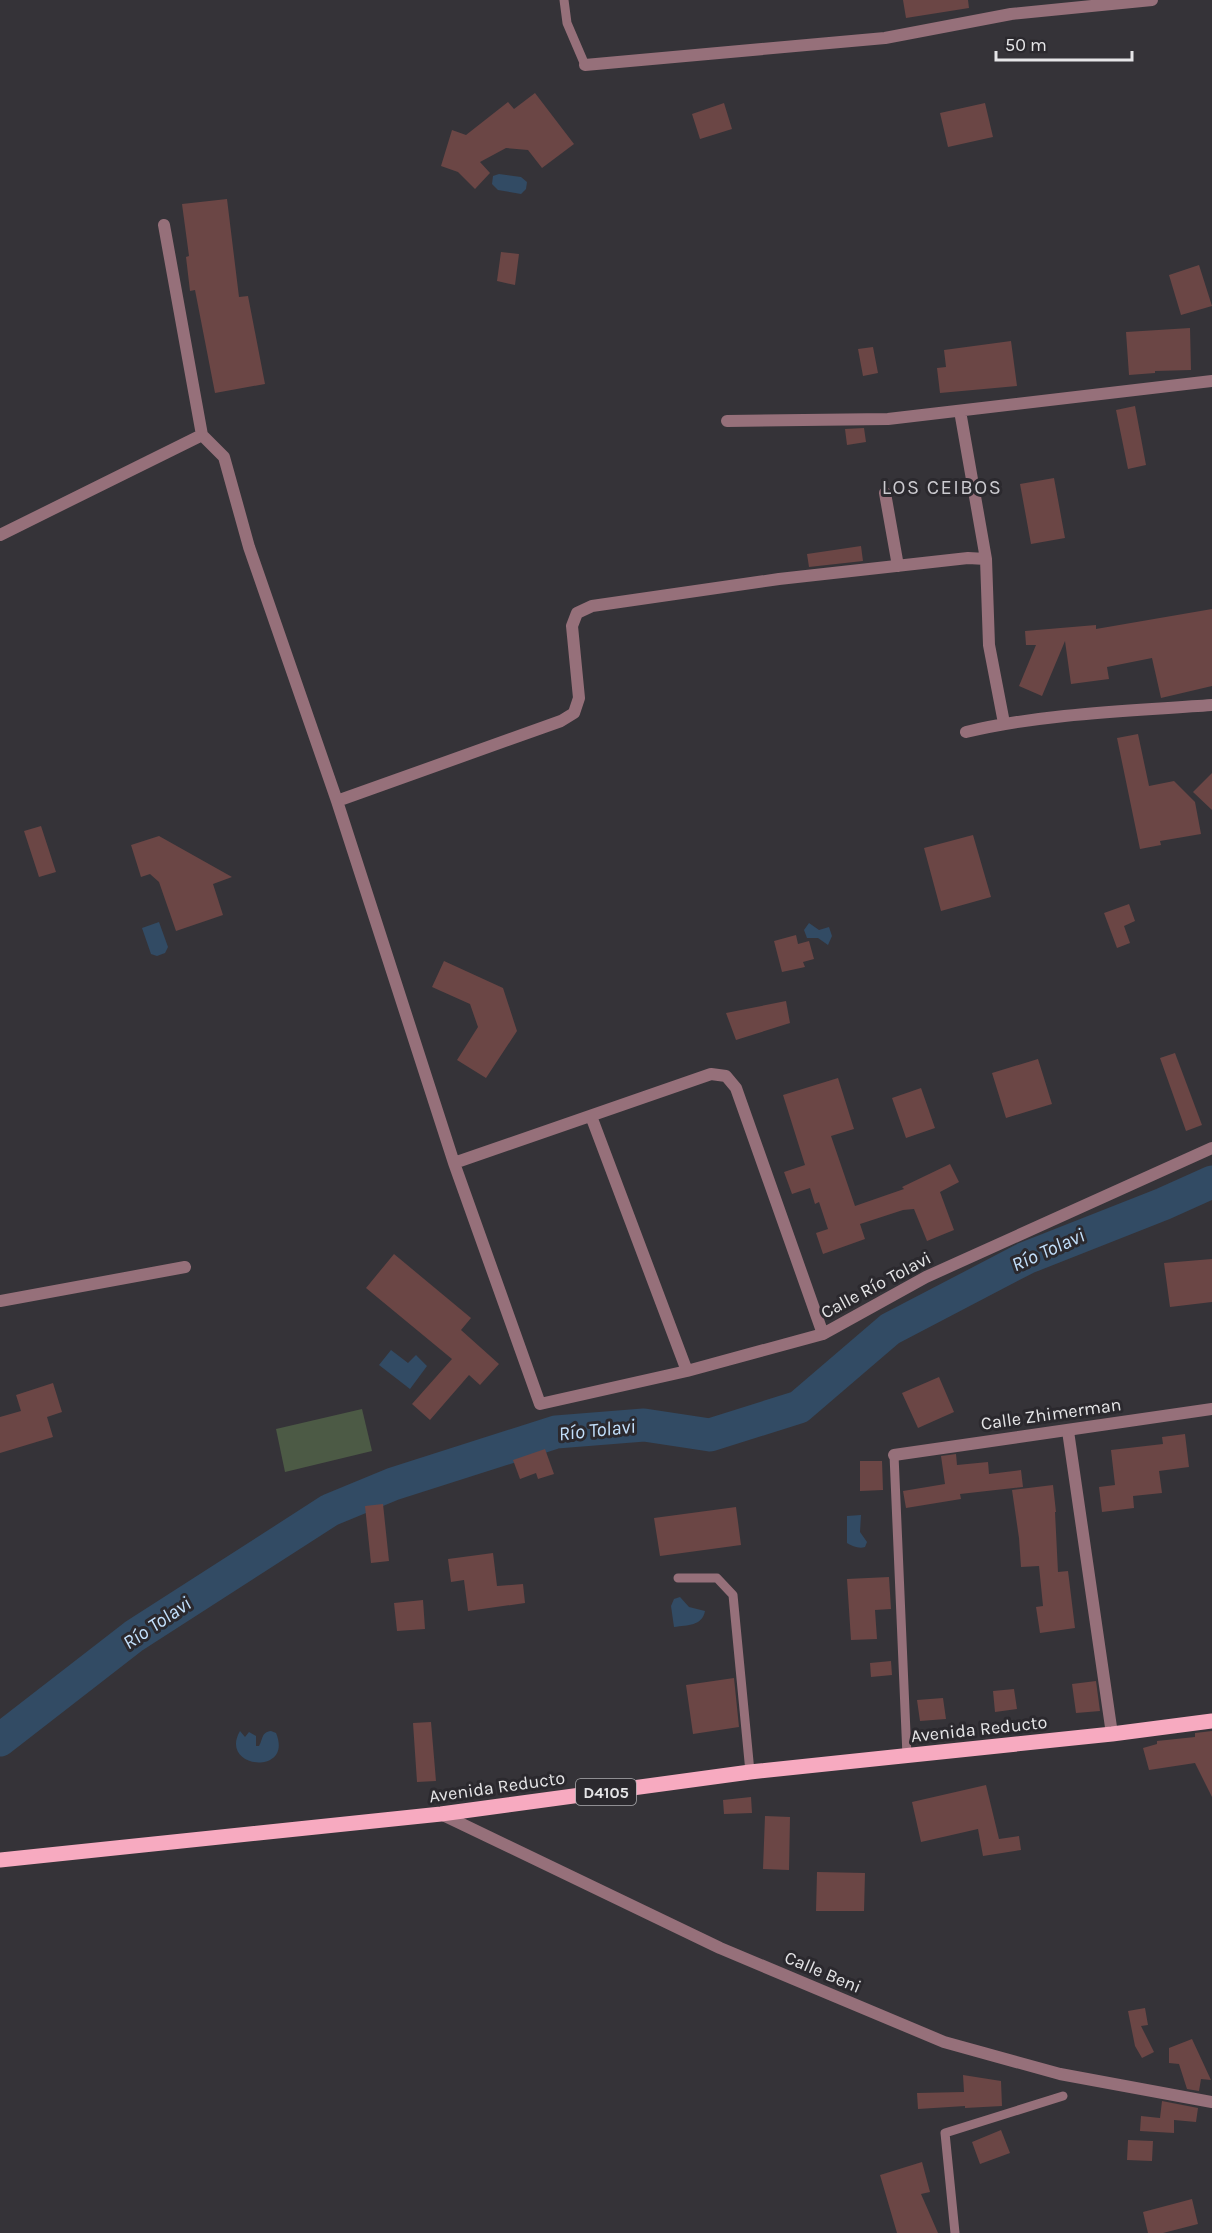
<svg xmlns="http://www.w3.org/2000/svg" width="1212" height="2233" font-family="Karla,sans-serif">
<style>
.green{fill:#4c5a45}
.water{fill:#324b64}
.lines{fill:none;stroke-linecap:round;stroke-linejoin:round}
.river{stroke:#324b64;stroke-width:33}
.building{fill:#6b4645}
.service{stroke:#96707a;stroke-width:9}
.minor{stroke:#96707a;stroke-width:12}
.primary{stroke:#f7aac0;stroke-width:15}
.labels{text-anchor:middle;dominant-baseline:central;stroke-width:6;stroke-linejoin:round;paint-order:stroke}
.shield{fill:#2b292e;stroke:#adadb0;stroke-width:1.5}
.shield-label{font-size:16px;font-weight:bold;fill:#e5e5e7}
.street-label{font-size:18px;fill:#e5e5e7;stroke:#2b292e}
.neighbourhood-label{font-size:20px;letter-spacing:1.5px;fill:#cccbd0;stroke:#2b292e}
.water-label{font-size:20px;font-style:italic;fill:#c3e0fc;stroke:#2b292e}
</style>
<rect width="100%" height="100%" fill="#353338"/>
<path class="green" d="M 362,1409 L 372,1451 L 285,1472 L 276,1429 Z"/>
<path class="water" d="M 499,174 L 521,177 L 527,182 L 526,189 L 521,194 L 498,190 L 492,184 L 493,176 Z
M 159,922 L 168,947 L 165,953 L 157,956 L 151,954 L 142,928 Z
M 809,923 L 819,930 L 829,927 L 832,936 L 828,945 L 818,938 L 807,938 L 804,930 Z
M 391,1350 L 408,1363 L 416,1355 L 427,1366 L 410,1389 L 379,1365 Z
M 861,1515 L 860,1532 L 867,1542 L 865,1547 C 859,1549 852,1546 847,1543 L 847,1516 Z
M 680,1597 L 689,1607 L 705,1611 C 702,1626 688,1625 674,1627 L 671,1606 L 674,1599 Z
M 240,1731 L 245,1737 L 249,1732 L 256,1736 L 256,1746 L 259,1746 C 263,1740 261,1732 271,1731 L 276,1733 C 294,1776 218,1769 240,1731 Z"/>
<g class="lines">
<path class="river" d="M 0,1740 L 134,1636 L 330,1510 L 393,1484 L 556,1432 L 644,1425 L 710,1435 L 799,1407 L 890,1329 L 1026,1258 L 1163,1204 L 1212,1182"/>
</g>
<path class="building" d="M 903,0 L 968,0 L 969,8 L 906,18 Z
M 535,93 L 574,144 L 542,168 L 528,150 L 506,148 L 480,162 L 490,173 L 475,189 L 458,172 L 441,166 L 452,130 L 466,135 L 508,102 L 514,109 Z
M 724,103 L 732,129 L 700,139 L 692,114 Z
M 985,103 L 993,137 L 948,147 L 940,113 Z
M 227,199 L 239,297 L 248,296 L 265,384 L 215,393 L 195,290 L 190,291 L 186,257 L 189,256 L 182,204 Z
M 501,252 L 519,254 L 515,285 L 497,281 Z
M 1199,265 L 1212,306 L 1181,315 L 1169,275 Z
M 1190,328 L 1191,370 L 1155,371 L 1155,373 L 1129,375 L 1126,332 Z
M 1011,341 L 1017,386 L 940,393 L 937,368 L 946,367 L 944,350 Z
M 873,347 L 878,373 L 863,376 L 858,349 Z
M 1135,406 L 1146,465 L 1128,469 L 1116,410 Z
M 864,428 L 866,442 L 847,445 L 845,429 Z
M 1054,478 L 1065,538 L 1031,544 L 1020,484 Z
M 861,546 L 863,561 L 809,567 L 807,554 Z
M 1212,609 L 1212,686 L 1161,698 L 1152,658 L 1107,667 L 1109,679 L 1071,684 L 1065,641 L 1042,696 L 1019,686 L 1036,645 L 1026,645 L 1025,631 L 1096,625 L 1096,629 Z
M 1138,734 L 1149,786 L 1174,781 L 1195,802 L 1201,834 L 1160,841 L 1161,845 L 1140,849 L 1117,738 Z
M 1212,773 L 1212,810 L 1193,792 Z
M 41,826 L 56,872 L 39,877 L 24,831 Z
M 973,835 L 991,897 L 941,911 L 924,848 Z
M 159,836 L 232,877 L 213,884 L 223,915 L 176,931 L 159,882 L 150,874 L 141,877 L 131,845 Z
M 1129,904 L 1135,921 L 1124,926 L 1130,943 L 1117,948 L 1104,913 Z
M 796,935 L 798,944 L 809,941 L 814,959 L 803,962 L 805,967 L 782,972 L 774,941 Z
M 444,961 L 503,988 L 517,1031 L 486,1078 L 457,1060 L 478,1027 L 470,1004 L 432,987 Z
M 786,1001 L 790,1023 L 736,1040 L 726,1013 Z
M 1175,1053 L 1202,1125 L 1186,1131 L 1160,1058 Z
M 1038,1059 L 1052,1104 L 1006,1118 L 992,1073 Z
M 838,1078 L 854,1129 L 831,1136 L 855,1206 L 904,1189 L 902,1187 L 950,1164 L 959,1182 L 940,1192 L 954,1230 L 927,1241 L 914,1209 L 903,1210 L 860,1224 L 865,1239 L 823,1254 L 816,1233 L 828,1229 L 819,1202 L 815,1204 L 810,1188 L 792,1194 L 784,1172 L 805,1165 L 783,1095 Z
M 921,1088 L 935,1128 L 906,1138 L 892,1098 Z
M 394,1254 L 471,1318 L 461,1330 L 499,1364 L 480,1385 L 469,1375 L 430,1420 L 412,1404 L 452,1359 L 366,1288 Z
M 1212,1259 L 1212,1302 L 1170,1307 L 1164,1263 Z
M 939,1377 L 954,1412 L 918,1428 L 902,1393 Z
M 53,1383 L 62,1412 L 47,1417 L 53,1437 L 0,1453 L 0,1417 L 21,1411 L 16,1395 Z
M 1185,1434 L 1189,1467 L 1159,1471 L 1162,1493 L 1133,1496 L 1134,1508 L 1102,1512 L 1099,1487 L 1115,1485 L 1111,1450 L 1163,1444 L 1162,1437 Z
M 545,1449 L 554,1474 L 538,1479 L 536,1473 L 520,1479 L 513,1460 Z
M 956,1454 L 957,1465 L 988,1462 L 989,1474 L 1021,1470 L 1023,1487 L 960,1494 L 961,1499 L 906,1508 L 903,1491 L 945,1484 L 941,1456 Z
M 860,1461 L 882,1461 L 883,1490 L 860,1491 Z
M 1053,1485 L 1056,1512 L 1055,1512 L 1058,1572 L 1068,1571 L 1075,1628 L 1040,1633 L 1036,1607 L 1043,1606 L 1039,1566 L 1021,1567 L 1019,1538 L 1012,1490 Z
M 383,1504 L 389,1561 L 371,1563 L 365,1506 Z
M 736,1507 L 741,1545 L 660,1556 L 654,1518 Z
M 493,1553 L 497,1586 L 523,1584 L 525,1603 L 468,1611 L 464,1580 L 451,1582 L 448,1559 Z
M 889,1577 L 891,1609 L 875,1610 L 877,1639 L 851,1640 L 847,1579 Z
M 423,1600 L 425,1629 L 397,1631 L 394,1603 Z
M 891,1661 L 892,1675 L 871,1677 L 870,1663 Z
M 734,1678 L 739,1727 L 693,1734 L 686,1685 Z
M 1096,1681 L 1100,1711 L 1076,1713 L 1072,1684 Z
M 1014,1689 L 1017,1709 L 995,1712 L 993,1691 Z
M 943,1698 L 946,1719 L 920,1721 L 917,1700 Z
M 431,1722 L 436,1781 L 417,1782 L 413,1723 Z
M 1212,1731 L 1212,1797 L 1195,1763 L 1149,1770 L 1143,1748 L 1157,1744 L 1157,1741 L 1195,1737 L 1195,1733 Z
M 986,1785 L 999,1839 L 1019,1836 L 1021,1850 L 983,1856 L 978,1829 L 921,1842 L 912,1802 Z
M 751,1797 L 752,1813 L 724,1814 L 723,1800 Z
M 765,1816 L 790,1817 L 789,1870 L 763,1869 Z
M 817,1872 L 865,1873 L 864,1911 L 816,1911 Z
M 1145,2008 L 1148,2025 L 1141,2026 L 1154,2052 L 1142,2058 L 1135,2046 L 1128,2011 Z
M 1192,2039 L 1211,2080 L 1201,2079 L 1199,2091 L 1187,2089 L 1179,2064 L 1169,2063 L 1169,2048 Z
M 963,2075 L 1001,2081 L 1002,2106 L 965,2108 L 965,2106 L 918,2109 L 917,2093 L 964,2092 Z
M 1162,2101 L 1198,2108 L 1196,2122 L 1174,2120 L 1174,2133 L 1140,2131 L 1141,2116 L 1160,2118 Z
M 1001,2130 L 1010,2153 L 980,2164 L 972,2142 Z
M 1128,2140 L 1153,2141 L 1152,2161 L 1127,2160 Z
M 922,2162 L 930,2192 L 921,2194 L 938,2233 L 897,2233 L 880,2175 Z
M 1192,2199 L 1198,2224 L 1163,2233 L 1148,2233 L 1143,2212 Z"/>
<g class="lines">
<path class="service" d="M 564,0 L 567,23 L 585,65
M 894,1455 L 907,1756
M 678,1578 L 717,1578 L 733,1595 L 750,1772
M 955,2233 L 945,2133 L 1063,2096"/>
<path class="minor" d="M 585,65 L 885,38 L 1011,14 L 1152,0
M 164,225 L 202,435 L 224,457 L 249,547 L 337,801 L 454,1163 L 540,1404 L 687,1371 L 823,1334 L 926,1277 L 1212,1148
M 960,411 L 986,559 L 989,645 L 1004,723
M 727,421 L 888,419 L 1212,381
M 885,493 L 898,566
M 0,535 L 202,435
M 966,732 C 1046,713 1130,711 1212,705
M 337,801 L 561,721 L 574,713 L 579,698 L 572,626 L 577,613 L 592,606 L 779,579 L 968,558 L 986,559
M 591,1116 L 687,1371
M 454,1163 L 711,1074 L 726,1076 L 736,1088 L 823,1334
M 0,1301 L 185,1267
M 1068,1431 L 1112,1734
M 894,1455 L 1212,1409
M 441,1814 L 720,1948 L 944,2042 L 1060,2074 L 1212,2102"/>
<path class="primary" d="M 0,1860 L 441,1814 L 750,1772 L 1112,1734 L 1212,1721"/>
</g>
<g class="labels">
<rect class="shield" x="576" y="1779" width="60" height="26" rx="4.5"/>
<g class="shield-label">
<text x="606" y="1792">D4105</text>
</g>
<g class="street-label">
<text transform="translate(876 1285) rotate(-28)">Calle Río Tolavi</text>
<text transform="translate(1051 1414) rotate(-8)">Calle Zhimerman</text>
<text transform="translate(979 1729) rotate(-6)">Avenida Reducto</text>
<text transform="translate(497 1787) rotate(-8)">Avenida Reducto</text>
<text transform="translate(823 1972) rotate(23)">Calle Beni</text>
</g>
<g class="neighbourhood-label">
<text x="942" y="487">LOS CEIBOS</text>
</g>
<g class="water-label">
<text transform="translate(1048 1250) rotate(-24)">Río Tolavi</text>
<text transform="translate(597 1430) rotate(-6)">Río Tolavi</text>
<text transform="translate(157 1623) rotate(-34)">Río Tolavi</text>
</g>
</g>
<path d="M996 51v9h136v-9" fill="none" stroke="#e5e5e7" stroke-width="3"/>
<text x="1005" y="51" font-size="18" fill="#e5e5e7" stroke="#2b292e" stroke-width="4.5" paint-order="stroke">50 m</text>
</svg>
